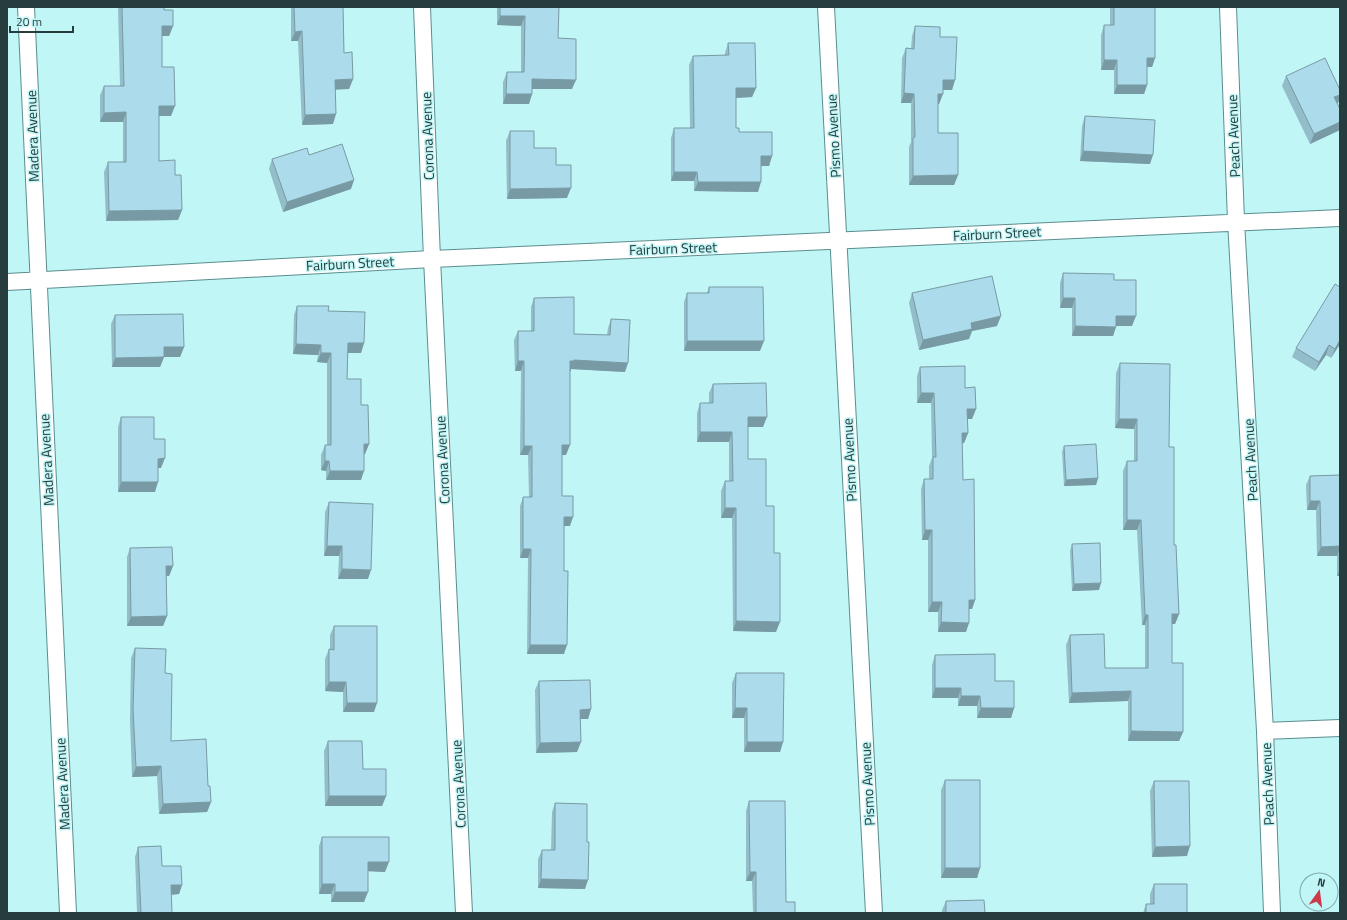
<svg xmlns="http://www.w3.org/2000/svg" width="1347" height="920" font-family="'Titillium Web',sans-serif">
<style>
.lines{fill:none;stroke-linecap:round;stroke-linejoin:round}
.minor-casing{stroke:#5b8d8f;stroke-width:18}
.minor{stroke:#fff;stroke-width:16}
.wall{fill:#94bdca}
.shaded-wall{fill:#789aa4}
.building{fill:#acdceb;stroke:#789aa4}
.labels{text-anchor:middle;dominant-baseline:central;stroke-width:3;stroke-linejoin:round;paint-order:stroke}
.street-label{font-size:14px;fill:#273c3d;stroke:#c1f6f7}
</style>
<rect width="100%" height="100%" fill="#c1f6f7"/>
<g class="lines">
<g class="minor-casing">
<path id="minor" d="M 26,7 L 68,913
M 422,7 L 432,259 L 464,913
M 826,7 L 874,913
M 1228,7 L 1236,221 L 1265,731 L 1272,913
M 7,282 L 432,259 L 1340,218
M 1265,731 L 1340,728"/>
</g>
<use href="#minor" class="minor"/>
</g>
<path class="wall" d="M 118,7 L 164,7 L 164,10 L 173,26 L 169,36 L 162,36 L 162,67 L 171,116 L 159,116 L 159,161 L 175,175 L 182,210 L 178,220 L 106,221 L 104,172 L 108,162 L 123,162 L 123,122 L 100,122 L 100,95 L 104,86 L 120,86 Z
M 291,7 L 343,7 L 344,53 L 353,79 L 349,89 L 335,89 L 333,124 L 302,125 L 298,41 L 291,41 Z
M 497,7 L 559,7 L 558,38 L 572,89 L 532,89 L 532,94 L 529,104 L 503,104 L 503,82 L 507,72 L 521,72 L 521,26 L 497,25 Z
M 1110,7 L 1155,7 L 1155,58 L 1152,67 L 1147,67 L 1147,85 L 1144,94 L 1114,94 L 1114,70 L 1101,70 L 1101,35 L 1104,25 L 1110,25 Z
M 915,26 L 940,37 L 955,80 L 952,90 L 943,90 L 939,104 L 938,104 L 938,133 L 958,175 L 954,185 L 909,185 L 909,147 L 911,142 L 911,103 L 901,103 L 902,58 L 906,48 L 911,49 L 912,36 Z
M 728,43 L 756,88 L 752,97 L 736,98 L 736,128 L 739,132 L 772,156 L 769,166 L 761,166 L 758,192 L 694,191 L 694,181 L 671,181 L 671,138 L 674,128 L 690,128 L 689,65 L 693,56 L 725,55 L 725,53 Z
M 1286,76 L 1338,103 L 1337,104 L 1340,109 L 1340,130 L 1310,144 L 1282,86 Z
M 1085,116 L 1150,164 L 1080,161 L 1082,126 Z
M 510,131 L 534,148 L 556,165 L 567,198 L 507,199 L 506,141 Z
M 309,155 L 351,189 L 283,212 L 269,169 L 272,159 Z
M 1063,273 L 1114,280 L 1132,326 L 1116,326 L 1113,336 L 1072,336 L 1072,308 L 1060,308 L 1060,283 Z
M 709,287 L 760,351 L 684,351 L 684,302 L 687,293 L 707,293 Z
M 1340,287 L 1340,344 L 1331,358 L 1326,355 L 1315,371 L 1292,357 L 1296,348 Z
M 912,293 L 997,326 L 972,331 L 969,339 L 919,350 L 909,303 Z
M 534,298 L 574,334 L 607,335 L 608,328 L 611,319 L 625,372 L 571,369 L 571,371 L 570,371 L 566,455 L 562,455 L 562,496 L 570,526 L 564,526 L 564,654 L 527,654 L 528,558 L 520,558 L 520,506 L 523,497 L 529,497 L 528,455 L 520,455 L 521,371 L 515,371 L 514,340 L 518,331 L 531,331 L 531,307 Z
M 297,306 L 328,311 L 364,343 L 361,353 L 348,353 L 347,379 L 361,405 L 369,444 L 365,454 L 364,454 L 361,480 L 326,480 L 326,471 L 321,470 L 321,455 L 325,445 L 327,445 L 327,363 L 317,362 L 318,355 L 293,354 L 294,315 Z
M 115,315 L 184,347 L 180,357 L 164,357 L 160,367 L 112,367 L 111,324 Z
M 1120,363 L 1169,447 L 1174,545 L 1179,614 L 1175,624 L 1172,624 L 1172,663 L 1183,732 L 1179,741 L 1128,741 L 1128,701 L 1069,703 L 1066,645 L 1070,635 L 1105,668 L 1145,668 L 1145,625 L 1142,625 L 1137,530 L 1123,530 L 1123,471 L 1127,461 L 1134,461 L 1134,429 L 1115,428 L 1116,373 Z
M 920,367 L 965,388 L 976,409 L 972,419 L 967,419 L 968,433 L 964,443 L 962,443 L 963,480 L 975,600 L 972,609 L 969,609 L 966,632 L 938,632 L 938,612 L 928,612 L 928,540 L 922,540 L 921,489 L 924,479 L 929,479 L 929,466 L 932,458 L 931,403 L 917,403 L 917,376 Z
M 713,384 L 763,427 L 748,427 L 748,459 L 766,506 L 774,553 L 776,632 L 733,631 L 732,518 L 721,518 L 721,491 L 725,481 L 729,481 L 729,442 L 697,442 L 697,413 L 700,403 L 709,403 L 709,393 Z
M 121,417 L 154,439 L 161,468 L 158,468 L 155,492 L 118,492 L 118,427 Z
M 1064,446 L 1098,478 L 1096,485 L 1064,486 L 1062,452 Z
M 1340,475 L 1340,576 L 1337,576 L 1337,556 L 1317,556 L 1316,510 L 1307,510 L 1306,485 L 1310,476 Z
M 329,502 L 368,579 L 338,579 L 339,556 L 324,556 L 325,512 Z
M 1072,544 L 1099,590 L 1072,591 L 1070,551 Z
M 130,548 L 173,566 L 169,576 L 166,576 L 167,616 L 163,626 L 127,626 L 127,557 Z
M 334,626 L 374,712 L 343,712 L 343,692 L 325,691 L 325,659 L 329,649 L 330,650 L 330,635 Z
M 135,648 L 165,673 L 171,741 L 211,802 L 207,812 L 159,814 L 157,776 L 132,777 L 130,719 L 131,658 Z
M 935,655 L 995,681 L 1014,708 L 1011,718 L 977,718 L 977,706 L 958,706 L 958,698 L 932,698 L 932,665 Z
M 736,673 L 783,742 L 780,752 L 744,752 L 744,718 L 732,718 L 732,683 Z
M 539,681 L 591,709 L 588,719 L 580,719 L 577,752 L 536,753 L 535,690 Z
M 328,741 L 363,769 L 386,796 L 382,806 L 325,806 L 324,751 Z
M 945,780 L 980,868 L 977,878 L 941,878 L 941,790 Z
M 1154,781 L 1187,856 L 1152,857 L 1150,791 Z
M 749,801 L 786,902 L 795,913 L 753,913 L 752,881 L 746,881 L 746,811 Z
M 555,803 L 587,842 L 585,889 L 538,888 L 538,859 L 542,850 L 551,850 L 552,812 Z
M 322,837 L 385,872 L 368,871 L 364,902 L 331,902 L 331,894 L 319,894 L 319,846 Z
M 138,847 L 162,866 L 182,885 L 179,894 L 171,895 L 172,913 L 137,913 L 135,857 Z
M 1154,884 L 1187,913 L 1143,913 L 1146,904 L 1150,904 L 1150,894 Z
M 946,901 L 985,913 L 942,913 L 942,910 Z"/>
<path class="shaded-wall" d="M 500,16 L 525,16 L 521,26 L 497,25 Z
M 162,26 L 173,26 L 169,36 L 159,36 Z
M 302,31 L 298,41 L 291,41 L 295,32 Z
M 1147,58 L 1155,58 L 1152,67 L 1143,67 Z
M 1104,60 L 1117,60 L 1114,70 L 1101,70 Z
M 353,79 L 349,89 L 331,90 L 335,80 Z
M 532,79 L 576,80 L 572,89 L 529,89 Z
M 943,80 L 955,80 L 952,90 L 939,90 Z
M 1117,85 L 1147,85 L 1144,94 L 1114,94 Z
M 736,88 L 756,88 L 752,97 L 733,98 Z
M 904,93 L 914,94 L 911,103 L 901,103 Z
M 506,94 L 532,94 L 529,104 L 503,104 Z
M 938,94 L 943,94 L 939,104 L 935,104 Z
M 1340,95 L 1340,99 L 1338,103 L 1331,107 L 1334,97 Z
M 159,106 L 175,106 L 171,116 L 156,116 Z
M 126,112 L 123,122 L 100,122 L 104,113 Z
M 336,114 L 333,124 L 302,125 L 305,115 Z
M 1340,122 L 1340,130 L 1310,144 L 1314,134 Z
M 1083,151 L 1153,155 L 1150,164 L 1080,161 Z
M 761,156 L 772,156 L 769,166 L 758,166 Z
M 674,172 L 697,172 L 694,181 L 671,181 Z
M 958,175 L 954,185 L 909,185 L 913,176 Z
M 354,180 L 351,189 L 283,212 L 287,202 Z
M 698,182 L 761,182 L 758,192 L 694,191 Z
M 571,188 L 567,198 L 507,199 L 510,189 Z
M 182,210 L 178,220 L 106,221 L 109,211 Z
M 1063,298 L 1075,298 L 1072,308 L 1060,308 Z
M 1001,316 L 997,326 L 972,331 L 969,339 L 919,350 L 923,340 L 971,323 Z
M 1116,316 L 1136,316 L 1132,326 L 1113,326 Z
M 1075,326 L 1116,327 L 1113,336 L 1072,336 Z
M 1340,340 L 1340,344 L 1331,358 L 1335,349 Z
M 687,341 L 764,341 L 760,351 L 684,351 Z
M 348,343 L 364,343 L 361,353 L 345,353 Z
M 296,344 L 321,345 L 318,355 L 293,354 Z
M 1329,345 L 1326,355 L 1315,371 L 1319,362 Z
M 164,347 L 184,347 L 180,357 L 160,357 Z
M 321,353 L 331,353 L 327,363 L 317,362 Z
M 164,357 L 160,367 L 112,367 L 115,358 Z
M 574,360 L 628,363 L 625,372 L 571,369 L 571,371 L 566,371 L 570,361 Z
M 518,361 L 524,361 L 521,371 L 515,371 Z
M 921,393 L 934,393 L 931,403 L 917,403 Z
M 967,409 L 976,409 L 972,419 L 964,419 Z
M 748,417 L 767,417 L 763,427 L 745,427 Z
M 1119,419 L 1137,419 L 1134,429 L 1115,428 Z
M 700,432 L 732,432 L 729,442 L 697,442 Z
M 962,433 L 968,433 L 964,443 L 958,443 Z
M 364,444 L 369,444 L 365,454 L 361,454 Z
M 562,445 L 570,445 L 566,455 L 558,455 Z
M 524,446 L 532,446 L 528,455 L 520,455 Z
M 165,458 L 161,468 L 155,468 L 158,459 Z
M 325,461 L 329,461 L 326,471 L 321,470 Z
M 330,471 L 364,471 L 361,480 L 326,480 Z
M 1098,478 L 1096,485 L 1064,486 L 1066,480 Z
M 121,482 L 158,482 L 155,492 L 118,492 Z
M 1310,501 L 1320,501 L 1316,510 L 1307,510 Z
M 725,508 L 736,508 L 732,518 L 721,518 Z
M 564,517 L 573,517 L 570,526 L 560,526 Z
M 1127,520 L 1141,520 L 1137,530 L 1123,530 Z
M 925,530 L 932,530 L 928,540 L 922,540 Z
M 327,546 L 342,546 L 339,556 L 324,556 Z
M 1340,546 L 1340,549 L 1337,556 L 1317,556 L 1321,547 Z
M 523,549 L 531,549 L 528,558 L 520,558 Z
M 166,566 L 173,566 L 169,576 L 162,576 Z
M 342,569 L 371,570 L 368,579 L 338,579 Z
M 1340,569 L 1340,576 L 1337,576 Z
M 1101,583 L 1099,590 L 1072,591 L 1074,584 Z
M 969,600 L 975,600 L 972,609 L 966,609 Z
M 932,602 L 942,602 L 938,612 L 928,612 Z
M 1172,614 L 1179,614 L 1175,624 L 1169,624 Z
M 1145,615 L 1148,615 L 1145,625 L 1142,625 Z
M 167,616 L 163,626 L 127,626 L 131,617 Z
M 736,621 L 780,622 L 776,632 L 733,631 Z
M 941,622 L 969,623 L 966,632 L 938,632 Z
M 530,645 L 567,645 L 564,654 L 527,654 Z
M 329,682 L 346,682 L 343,692 L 325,691 Z
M 935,688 L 961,688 L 958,698 L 932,698 Z
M 1131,691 L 1128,701 L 1069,703 L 1072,693 Z
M 961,696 L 980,696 L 977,706 L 958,706 Z
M 347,703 L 377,703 L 374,712 L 343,712 Z
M 735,708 L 747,708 L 744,718 L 732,718 Z
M 981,708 L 1014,708 L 1011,718 L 977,718 Z
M 591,709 L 588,719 L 576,719 L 580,710 Z
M 1131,731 L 1183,732 L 1179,741 L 1128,741 Z
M 581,742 L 577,752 L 536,753 L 540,743 Z
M 747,742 L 783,742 L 780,752 L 744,752 Z
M 161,766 L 157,776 L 132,777 L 136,767 Z
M 329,796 L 386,796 L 382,806 L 325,806 Z
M 211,802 L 207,812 L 159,814 L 163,804 Z
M 1190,846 L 1187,856 L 1152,857 L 1155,847 Z
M 368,862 L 389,862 L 385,872 L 364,871 Z
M 945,868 L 980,868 L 977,878 L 941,878 Z
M 750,872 L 756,872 L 752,881 L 746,881 Z
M 541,879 L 588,880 L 585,889 L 538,888 Z
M 322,884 L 335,884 L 331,894 L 319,894 Z
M 171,885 L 182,885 L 179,894 L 167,895 Z
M 335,892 L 368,892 L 364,902 L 331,902 Z"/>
<path class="building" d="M 122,7 L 164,7 L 164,10 L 173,10 L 173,26 L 162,26 L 162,67 L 174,67 L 175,106 L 159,106 L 159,161 L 175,160 L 175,175 L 181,175 L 182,210 L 109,211 L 108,162 L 126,162 L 126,112 L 104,113 L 104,86 L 124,86 Z
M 294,7 L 343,7 L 344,53 L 352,52 L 353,79 L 335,80 L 336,114 L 305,115 L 302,31 L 295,32 Z
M 500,7 L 559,7 L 558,38 L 576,39 L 576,80 L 532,79 L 532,94 L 506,94 L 507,72 L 524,72 L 525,16 L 500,16 Z
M 1114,7 L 1155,7 L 1155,58 L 1147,58 L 1147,85 L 1117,85 L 1117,60 L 1104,60 L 1104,25 L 1114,25 Z
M 915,26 L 940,27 L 940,37 L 957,37 L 955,80 L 943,80 L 943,94 L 938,94 L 938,133 L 958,133 L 958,175 L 913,176 L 913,138 L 915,137 L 914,94 L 904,93 L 906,48 L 914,49 Z
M 728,43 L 755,43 L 756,88 L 736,88 L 736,128 L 739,128 L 739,132 L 772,132 L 772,156 L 761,156 L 761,182 L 698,182 L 697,172 L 674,172 L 674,128 L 694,128 L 693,56 L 729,55 Z
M 1325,58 L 1340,90 L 1340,95 L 1334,97 L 1340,109 L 1340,122 L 1314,134 L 1286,76 Z
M 1085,116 L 1155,120 L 1153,155 L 1083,151 Z
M 510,131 L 534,131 L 534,148 L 556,148 L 556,165 L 571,165 L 571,188 L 510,189 Z
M 342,144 L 354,180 L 287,202 L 272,159 L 307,148 L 309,155 Z
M 1063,273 L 1114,274 L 1114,280 L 1136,280 L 1136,316 L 1116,316 L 1116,327 L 1075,326 L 1075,298 L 1063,298 Z
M 992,276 L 1001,316 L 971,323 L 972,329 L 923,340 L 912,293 Z
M 1335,284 L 1340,287 L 1340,340 L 1335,349 L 1329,345 L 1319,362 L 1296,348 Z
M 709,287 L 763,287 L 764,341 L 687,341 L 687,293 L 709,293 Z
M 574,297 L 574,334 L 610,335 L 611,319 L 630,320 L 628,363 L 574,360 L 574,361 L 570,361 L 570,445 L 562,445 L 562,496 L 573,496 L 573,517 L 564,517 L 564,571 L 568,571 L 567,645 L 530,645 L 531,549 L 523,549 L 523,497 L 532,497 L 532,446 L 524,446 L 524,361 L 518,361 L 518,331 L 534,331 L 534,298 Z
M 297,306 L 329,306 L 328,311 L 365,312 L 364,343 L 348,343 L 347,379 L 361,379 L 361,405 L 368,405 L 369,444 L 364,444 L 364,471 L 330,471 L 329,461 L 325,461 L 325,445 L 331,445 L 331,353 L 321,353 L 321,345 L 296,344 Z
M 183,314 L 184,347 L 164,347 L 164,357 L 115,358 L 115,315 Z
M 1120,363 L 1170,364 L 1169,447 L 1174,447 L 1174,545 L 1176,545 L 1179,614 L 1172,614 L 1172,663 L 1183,663 L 1183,732 L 1131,731 L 1131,691 L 1072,693 L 1070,635 L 1104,634 L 1105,668 L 1148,668 L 1148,615 L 1145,615 L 1141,520 L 1127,520 L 1127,461 L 1137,461 L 1137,419 L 1119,419 Z
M 965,366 L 965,388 L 975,387 L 976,409 L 967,409 L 968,433 L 962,433 L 963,480 L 974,479 L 975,600 L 969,600 L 969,623 L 941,622 L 942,602 L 932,602 L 932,530 L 925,530 L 924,479 L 933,479 L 933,457 L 936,457 L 934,393 L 921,393 L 920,367 Z
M 766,383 L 767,417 L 748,417 L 748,459 L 766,459 L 766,506 L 774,506 L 774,553 L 780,553 L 780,622 L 736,621 L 736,508 L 725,508 L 725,481 L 733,481 L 732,432 L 700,432 L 700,403 L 713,403 L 713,384 Z
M 121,417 L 154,417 L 154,439 L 165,439 L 165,458 L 158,459 L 158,482 L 121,482 Z
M 1096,444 L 1098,478 L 1066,480 L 1064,446 Z
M 1340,475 L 1340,546 L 1321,547 L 1320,501 L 1310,501 L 1310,476 Z
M 329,502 L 373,504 L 371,570 L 342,569 L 342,546 L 327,546 Z
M 1100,543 L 1101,583 L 1074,584 L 1072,544 Z
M 172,547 L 173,566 L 166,566 L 167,616 L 131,617 L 130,548 Z
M 334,626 L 377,626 L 377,703 L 347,703 L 346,682 L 329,682 L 329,649 L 334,650 Z
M 135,648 L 166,649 L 165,673 L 172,674 L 171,741 L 206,739 L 208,786 L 210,786 L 211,802 L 163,804 L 161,766 L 136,767 L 133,709 Z
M 995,654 L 995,681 L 1014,681 L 1014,708 L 981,708 L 980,696 L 961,696 L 961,688 L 935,688 L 935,655 Z
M 736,673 L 784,673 L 783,742 L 747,742 L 747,708 L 735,708 Z
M 590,680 L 591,709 L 580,710 L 581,742 L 540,743 L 539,681 Z
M 328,741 L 362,741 L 363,769 L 386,769 L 386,796 L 329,796 Z
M 945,780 L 980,780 L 980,868 L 945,868 Z
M 1154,781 L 1189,781 L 1190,846 L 1155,847 Z
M 749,801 L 785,801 L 786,902 L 795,902 L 795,913 L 756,913 L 756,872 L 750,872 Z
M 555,803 L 587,804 L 587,842 L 589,842 L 588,880 L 541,879 L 542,850 L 555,850 Z
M 322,837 L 389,837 L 389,862 L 368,862 L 368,892 L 335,892 L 335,884 L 322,884 Z
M 161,846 L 162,866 L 181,866 L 182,885 L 171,885 L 172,913 L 141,913 L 138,847 Z
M 1154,884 L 1187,884 L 1187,913 L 1146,913 L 1146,904 L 1154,904 Z
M 984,900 L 985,913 L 946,913 L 946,901 Z"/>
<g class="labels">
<g class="street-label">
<text transform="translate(32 136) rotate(-92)">Madera Avenue</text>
<text transform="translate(427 136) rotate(-92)">Corona Avenue</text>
<text transform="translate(833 136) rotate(-93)">Pismo Avenue</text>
<text transform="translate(1233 136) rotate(-92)">Peach Avenue</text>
<text transform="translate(997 233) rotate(-3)">Fairburn Street</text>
<text transform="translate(673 248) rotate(-2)">Fairburn Street</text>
<text transform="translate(350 263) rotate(-3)">Fairburn Street</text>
<text transform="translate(46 460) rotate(-93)">Madera Avenue</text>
<text transform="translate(442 460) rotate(-93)">Corona Avenue</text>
<text transform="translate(849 460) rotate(-93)">Pismo Avenue</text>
<text transform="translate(1250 460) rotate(-93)">Peach Avenue</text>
<text transform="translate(62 784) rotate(-93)">Madera Avenue</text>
<text transform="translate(458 784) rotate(-93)">Corona Avenue</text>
<text transform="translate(867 784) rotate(-93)">Pismo Avenue</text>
<text transform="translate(1267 784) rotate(-92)">Peach Avenue</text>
</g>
</g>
<rect width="1347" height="920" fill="none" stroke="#273c3d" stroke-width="16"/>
<g transform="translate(1319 892) rotate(14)"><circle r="19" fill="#c1f6f7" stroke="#83acad"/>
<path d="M0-3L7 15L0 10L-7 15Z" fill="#cc3b4c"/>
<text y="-6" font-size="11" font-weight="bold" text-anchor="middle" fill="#273c3d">N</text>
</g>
<path d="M10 26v6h63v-6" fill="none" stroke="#273c3d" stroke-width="2"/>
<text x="16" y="26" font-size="12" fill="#273c3d" stroke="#c1f6f7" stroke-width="3" paint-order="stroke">20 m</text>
</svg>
